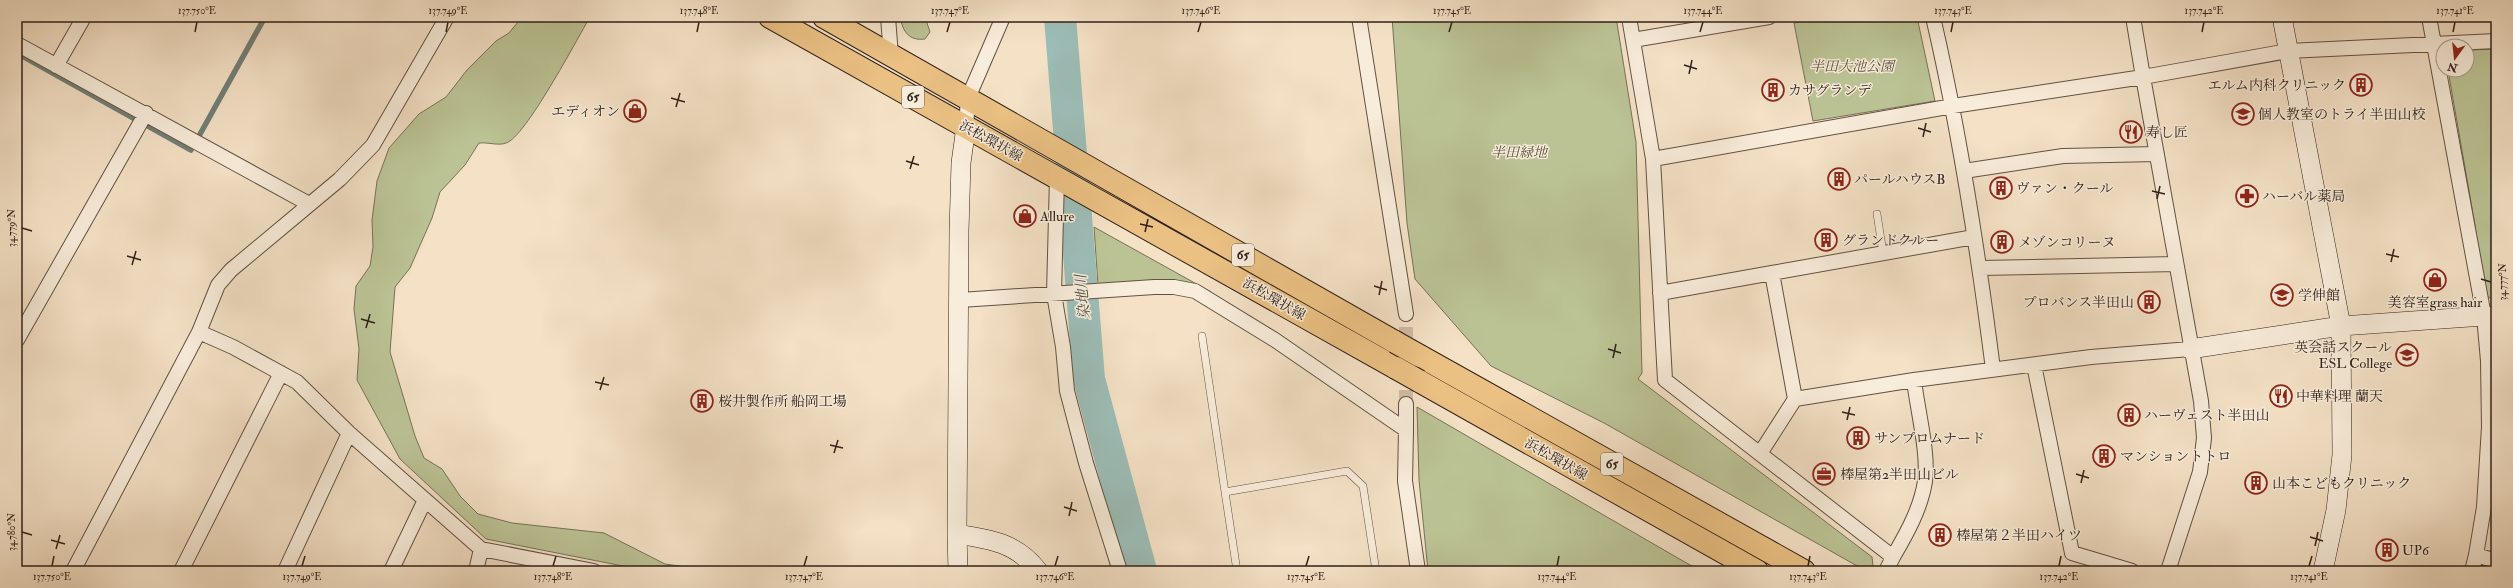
<svg xmlns="http://www.w3.org/2000/svg" width="2513" height="588" font-family="'IM FELL Double Pica','Noto Serif JP',serif">
<style>
.green{fill:#bbc395;stroke:#767257}
.lines{fill:none;stroke-linecap:round;stroke-linejoin:round}
.stream{stroke:#717f78;stroke-width:5.5}
.river{stroke:#9cbdb7;stroke-width:32}
.street-tunnel{stroke:#cdbba3;stroke-width:14;stroke-dasharray:14 7;stroke-linecap:butt}
.lane-casing{stroke:#625144;stroke-width:8}
.street-casing{stroke:#625144;stroke-width:16}
.secondary-casing{stroke:#312119;stroke-width:20}
.primary-casing{stroke:#312119;stroke-width:24}
.lane{stroke:#f8ecda;stroke-width:7}
.street{stroke:#f8ecda;stroke-width:14}
.secondary{stroke:#f8ecda;stroke-width:19}
.primary{stroke:#eac083;stroke-width:22}
.primary-bridge-casing{stroke:#312119;stroke-width:24;stroke-linecap:butt}
.primary-bridge{stroke:#eac083;stroke-width:22}
.ticks{fill:none;stroke:#312119;stroke-width:1.5}
.labels{text-anchor:middle;dominant-baseline:central;stroke-width:3;stroke-linejoin:round;paint-order:stroke}
.shield{fill:#f8ecda;stroke:#6d5e53;stroke-width:1}
.shield-label{font-size:13px;font-weight:bold;fill:#312119}
.park-label{font-size:14px;font-style:italic;fill:#5a523e;stroke:#f8ecda}
.poi-label{font-size:14px;fill:#312119;stroke:#f8ecda;text-anchor:start}
.street-label{font-size:14px;fill:#312119;stroke:#f8ecda}
.water-label{font-size:15px;font-style:italic;fill:#515048;stroke:#f8ecda}
.neatline{fill:none;stroke:#312119;stroke-width:1.5}
.ticks-label{font-size:10px;text-anchor:middle;fill:#312119}
</style>
<rect width="100%" height="100%" fill="#f4e1c6"/>
<filter id="stains"><feTurbulence type="fractalNoise" baseFrequency=".005" numOctaves="4"/><feColorMatrix values="0 0 0 0 .2 0 0 0 0 .09 0 0 0 0 .02 0 0 0 .5 -.17"/></filter>
<radialGradient id="worn" r=".72"><stop offset=".6" stop-color="#630" stop-opacity="0"/><stop offset="1" stop-color="#630" stop-opacity=".3"/></radialGradient>
<path class="green" d="M 522,17 L 590,17 C 577,39 525,138 506,143 C 499,146 487,142 479,143 L 465,165 L 440,192 L 432,218 L 410,268 L 395,287 L 390,352 L 415,436 L 424,458 L 442,469 L 460,496 L 478,514 L 512,523 L 604,533 L 665,564 L 714,571 L 648,571 L 486,539 L 400,459 L 357,380 L 359,349 L 354,309 L 356,286 L 370,266 L 373,247 L 372,220 L 377,181 L 389,148 L 419,114 L 446,97 L 467,70 L 496,41 L 509,33 Z
M 900,17 L 925,17 L 930,32 L 925,39 C 909,41 903,32 900,17 Z
M 1392,17 L 1616,17 L 1636,142 L 1642,373 L 1638,379 L 1872,557 L 1873,566 L 1870,571 L 1866,571 L 1604,423 L 1491,366 L 1415,279 L 1407,223 Z
M 1830,17 L 1917,17 L 1935,101 L 1813,121 L 1794,23 Z
M 2496,49 L 2496,302 L 2484,294 L 2475,225 L 2448,70 L 2467,70 L 2467,50 Z
M 1094,227 L 1211,292 L 1189,284 L 1098,285 Z
M 1417,407 L 1683,561 L 1701,571 L 1428,571 L 1419,480 Z"/>
<g class="lines">
<path class="stream" d="M 17,53 L 135,119
M 148,126 L 191,150
M 199,136 L 265,17"/>
<path class="river" d="M 1060,17 L 1089,379 L 1141,571"/>
<path class="street-tunnel" d="M 1406,404 L 1406,314"/>
<g class="lane-casing">
<path id="lane" d="M 1877,214 L 1883,253
M 1202,336 L 1225,492
M 1237,571 L 1225,492 L 1347,471 L 1363,486 L 1376,571"/>
</g>
<g class="street-casing">
<path id="street" d="M 888,17 L 891,56
M 1359,17 L 1406,314
M 1629,17 L 1653,159 L 1665,380 L 1893,557 C 1907,533 1921,508 1925,481 C 1929,454 1917,408 1914,380 L 2091,357 L 2190,349
M 1933,17 C 1960,133 1978,251 1993,369
M 2133,17 L 2143,77 L 2288,51 L 2496,41
M 2429,17 L 2484,316 L 2488,361 L 2489,427
M 1633,40 L 1769,17
M 17,44 L 309,204
M 56,66 L 84,17
M 966,127 L 968,98 L 1003,17
M 1653,159 L 1953,106 L 2143,77 L 2201,401 L 2204,438 L 2200,472 L 2168,571
M 1964,171 L 2063,156 L 2157,154
M 1057,177 L 1054,294 L 1063,347 L 1067,391 L 1086,463 L 1120,571
M 1980,268 L 2176,264
M 1772,273 L 1974,237
M 1660,293 L 1772,273 L 1795,399
M 960,300 L 1154,287 L 1174,287 L 1195,291 L 1275,340 L 1406,430 L 1405,481 L 1418,571
M 199,332 L 233,347 L 297,382 L 349,433 L 481,549 L 594,571
M 17,340 L 146,113
M 2034,365 L 2072,553 L 2132,571
M 1406,430 L 1406,404
M 2496,430 L 2489,427 L 2484,507 L 2476,555 L 2496,561
M 1761,452 L 1795,399 L 1914,380
M 73,571 L 199,332 L 218,285 L 231,270 L 340,179 L 373,145 L 447,17
M 181,571 L 281,373
M 285,571 L 349,433
M 391,571 L 425,500
M 476,571 L 481,549
M 1886,571 L 1893,557
M 2472,571 L 2476,555"/>
</g>
<g class="secondary-casing">
<path id="secondary" d="M 2282,17 L 2341,326 L 2484,316 L 2496,317
M 966,127 L 961,163 L 959,231 L 957,534 C 990,539 1017,543 1038,571
M 2190,349 L 2341,326 L 2342,455 L 2336,510 L 2323,571
M 957,534 L 958,571"/>
</g>
<g class="primary-casing">
<path id="primary" d="M 770,17 L 1396,368
M 824,17 L 1395,342
M 1420,356 L 1804,571
M 1419,381 L 1757,571"/>
</g>
<use href="#lane" class="lane"/>
<use href="#street" class="street"/>
<use href="#secondary" class="secondary"/>
<use href="#primary" class="primary"/>
<g class="primary-bridge-casing">
<path id="primary-bridge" d="M 1395,342 L 1420,356
M 1396,368 L 1419,381"/>
</g>
<use href="#primary-bridge" class="primary-bridge"/>
</g>
<path class="ticks" d="M 195,32 L 197,22M 446,32 L 448,22M 697,32 L 699,22M 947,32 L 950,22M 1198,32 L 1201,22M 1449,32 L 1452,22M 1700,32 L 1703,22M 1951,32 L 1953,22M 2202,32 L 2204,22M 2453,32 L 2455,22M 1684,65 L 1697,69M 1689,74 L 1692,60M 671,98 L 685,102M 676,107 L 680,93M 1918,128 L 1931,132M 1923,137 L 1926,123M 906,161 L 919,165M 910,169 L 914,156M 2152,191 L 2165,194M 2157,199 L 2160,186M 1140,224 L 1153,227M 22,228 L 32,231M 1145,232 L 1148,219M 2386,254 L 2399,257M 127,256 L 141,260M 2391,262 L 2394,249M 132,265 L 136,251M 2481,279 L 2491,282M 1374,286 L 1387,290M 1379,295 L 1382,281M 361,319 L 375,323M 366,328 L 370,314M 1608,349 L 1621,353M 1613,358 L 1616,344M 595,382 L 609,385M 600,390 L 604,377M 1842,412 L 1855,415M 1847,420 L 1850,407M 830,445 L 843,448M 834,453 L 838,440M 2076,474 L 2089,478M 2081,483 L 2084,470M 1064,507 L 1077,511M 1069,516 L 1072,502M 22,532 L 32,535M 2310,537 L 2323,541M 51,540 L 65,544M 2315,546 L 2318,532M 56,549 L 60,535M 52,566 L 54,556M 302,566 L 305,556M 553,566 L 556,556M 804,566 L 807,556M 1055,566 L 1058,556M 1306,566 L 1309,556M 1557,566 L 1559,556M 1808,566 L 1810,556M 2059,566 L 2061,556M 2309,566 L 2312,556"/>
<defs>
<g id="building-ring" transform="scale(1.15)"><circle r="9.5" fill="#f8ecda" stroke="#8f2418" stroke-width="1.5"/><path d="M-4-6H4V6H1V3H-1V6H-4ZM-2.5-4.3h1.7v1.8h-1.7ZM.8-4.3h1.7v1.8H.8ZM-2.5-1h1.7V.8h-1.7ZM.8-1h1.7V.8H.8Z" fill="#8f2418"/></g>
<g id="shop-ring" transform="scale(1.15)"><circle r="9.5" fill="#f8ecda" stroke="#8f2418" stroke-width="1.5"/><path d="M-5-2.5h2.3a2.7 3.5 0 0 1 5.4 0H5L5.5 6h-11ZM-1.5-2.5h3a1.5 2.3 0 0 0-3 0Z" fill="#8f2418"/></g>
<g id="school-ring" transform="scale(1.15)"><circle r="9.5" fill="#f8ecda" stroke="#8f2418" stroke-width="1.5"/><path d="M0-5L7-2L0 1L-7-2ZM-4 1L0 2.5L4 1V4Q0 6-4 4Z" fill="#8f2418"/></g>
<g id="restaurant-ring" transform="scale(1.15)"><circle r="9.5" fill="#f8ecda" stroke="#8f2418" stroke-width="1.5"/><path d="M-5-6h1v4h1v-4h1v4h1v-4h1v5L-1.5 .5V6h-2V.5L-5-1ZM5-6V6H3V1.5H1.5Q1.5-4 5-6Z" fill="#8f2418"/></g>
<g id="pharmacy-ring" transform="scale(1.15)"><circle r="9.5" fill="#f8ecda" stroke="#8f2418" stroke-width="1.5"/><path d="M-2-6h4v4h4v4h-4v4h-4v-4h-4v-4h4Z" fill="#8f2418"/></g>
<g id="office-ring" transform="scale(1.15)"><circle r="9.5" fill="#f8ecda" stroke="#8f2418" stroke-width="1.5"/><path d="M-6-3h4V-5.5h4V-3h4V5H-6ZM-1-4.5V-3h2v-1.5ZM-6 0V1H6V0Z" fill="#8f2418"/></g>
</defs>
<g fill-rule="evenodd">
<use href="#building-ring" x="2361" y="85"/>
<use href="#building-ring" x="1773" y="90"/>
<use href="#shop-ring" x="635" y="111"/>
<use href="#school-ring" x="2243" y="114"/>
<use href="#restaurant-ring" x="2131" y="132"/>
<use href="#building-ring" x="1839" y="179"/>
<use href="#building-ring" x="2001" y="188"/>
<use href="#pharmacy-ring" x="2247" y="196"/>
<use href="#shop-ring" x="1025" y="216"/>
<use href="#building-ring" x="1826" y="240"/>
<use href="#building-ring" x="2002" y="242"/>
<use href="#shop-ring" x="2435" y="280"/>
<use href="#school-ring" x="2282" y="295"/>
<use href="#building-ring" x="2149" y="302"/>
<use href="#school-ring" x="2407" y="355"/>
<use href="#restaurant-ring" x="2281" y="396"/>
<use href="#building-ring" x="702" y="401"/>
<use href="#building-ring" x="2129" y="415"/>
<use href="#building-ring" x="1858" y="438"/>
<use href="#building-ring" x="2104" y="456"/>
<use href="#office-ring" x="1824" y="474"/>
<use href="#building-ring" x="2256" y="483"/>
<use href="#building-ring" x="1940" y="535"/>
<use href="#building-ring" x="2387" y="550"/>
</g>
<g class="labels">
<g class="shield">
<rect x="902" y="86" width="22" height="22" rx="3"/>
<rect x="1232" y="244" width="22" height="22" rx="3"/>
<rect x="1601" y="453" width="22" height="22" rx="3"/>
</g>
<g class="shield-label">
<text x="913" y="97">65</text>
<text x="1243" y="255">65</text>
<text x="1612" y="464">65</text>
</g>
<g class="park-label">
<text x="1852" y="66">半田大池公園</text>
<text x="1519" y="152">半田緑地</text>
</g>
<g class="poi-label">
<text x="2346" y="85" text-anchor="end">エルム内科クリニック</text>
<text x="1788" y="90">カサグランデ</text>
<text x="620" y="111" text-anchor="end">エディオン</text>
<text x="2258" y="114">個人教室のトライ半田山校</text>
<text x="2146" y="132">寿し匠</text>
<text x="1854" y="179">パールハウスB</text>
<text x="2016" y="188">ヴァン・クール</text>
<text x="2262" y="196">ハーバル薬局</text>
<text x="1040" y="216">Allure</text>
<text x="1842" y="240">グランドクルー</text>
<text x="2018" y="242">メゾンコリーヌ</text>
<text x="2298" y="295">学伸館</text>
<text x="2134" y="302" text-anchor="end">プロバンス半田山</text>
<text x="2435" y="302" text-anchor="middle">美容室grass hair</text>
<text x="2392" y="347" text-anchor="end">英会話スクール<tspan x="2392" dy="16">ESL College</tspan></text>
<text x="2296" y="396">中華料理 蘭天</text>
<text x="718" y="401">桜井製作所 船岡工場</text>
<text x="2144" y="415">ハーヴェスト半田山</text>
<text x="1874" y="438">サンプロムナード</text>
<text x="2120" y="456">マンショントトロ</text>
<text x="1840" y="474">棒屋第2半田山ビル</text>
<text x="2272" y="483">山本こどもクリニック</text>
<text x="1956" y="535">棒屋第２半田ハイツ</text>
<text x="2402" y="550">UP6</text>
</g>
<g class="street-label">
<text transform="translate(991 141) rotate(29)">浜松環状線</text>
<text transform="translate(1274 299) rotate(30)">浜松環状線</text>
<text transform="translate(1556 459) rotate(30)">浜松環状線</text>
</g>
<g class="water-label">
<text transform="translate(1083 297) rotate(-95)">染地川</text>
</g>
</g>
<rect width="2513" height="588" fill="none" stroke="#f4e1c6" stroke-width="44"/>
<g transform="translate(2455 58) rotate(195)"><circle r="19" fill="#f8ecda" stroke="#a89b8d"/>
<path d="M0-3L7 15L0 10L-7 15Z" fill="#8f2418"/>
<text y="-6" font-size="11" font-weight="bold" text-anchor="middle" fill="#312119">N</text>
</g>
<rect x="22" y="22" width="2469" height="544" class="neatline"/>
<g class="ticks-label">
<text x="197" y="14">137.750°E</text>
<text x="448" y="14">137.749°E</text>
<text x="699" y="14">137.748°E</text>
<text x="950" y="14">137.747°E</text>
<text x="1201" y="14">137.746°E</text>
<text x="1452" y="14">137.745°E</text>
<text x="1703" y="14">137.744°E</text>
<text x="1953" y="14">137.743°E</text>
<text x="2204" y="14">137.742°E</text>
<text x="2455" y="14">137.741°E</text>
<text transform="translate(11 228) rotate(-90)" y="4">34.779°N</text>
<text transform="translate(2502 282) rotate(-90)" y="4">34.777°N</text>
<text transform="translate(11 532) rotate(-90)" y="4">34.780°N</text>
<text x="52" y="580">137.750°E</text>
<text x="302" y="580">137.749°E</text>
<text x="553" y="580">137.748°E</text>
<text x="804" y="580">137.747°E</text>
<text x="1055" y="580">137.746°E</text>
<text x="1306" y="580">137.745°E</text>
<text x="1557" y="580">137.744°E</text>
<text x="1808" y="580">137.743°E</text>
<text x="2059" y="580">137.742°E</text>
<text x="2309" y="580">137.741°E</text>
</g>
<rect width="100%" height="100%" filter="url(#stains)"/>
<rect width="100%" height="100%" fill="url(#worn)"/>
</svg>
